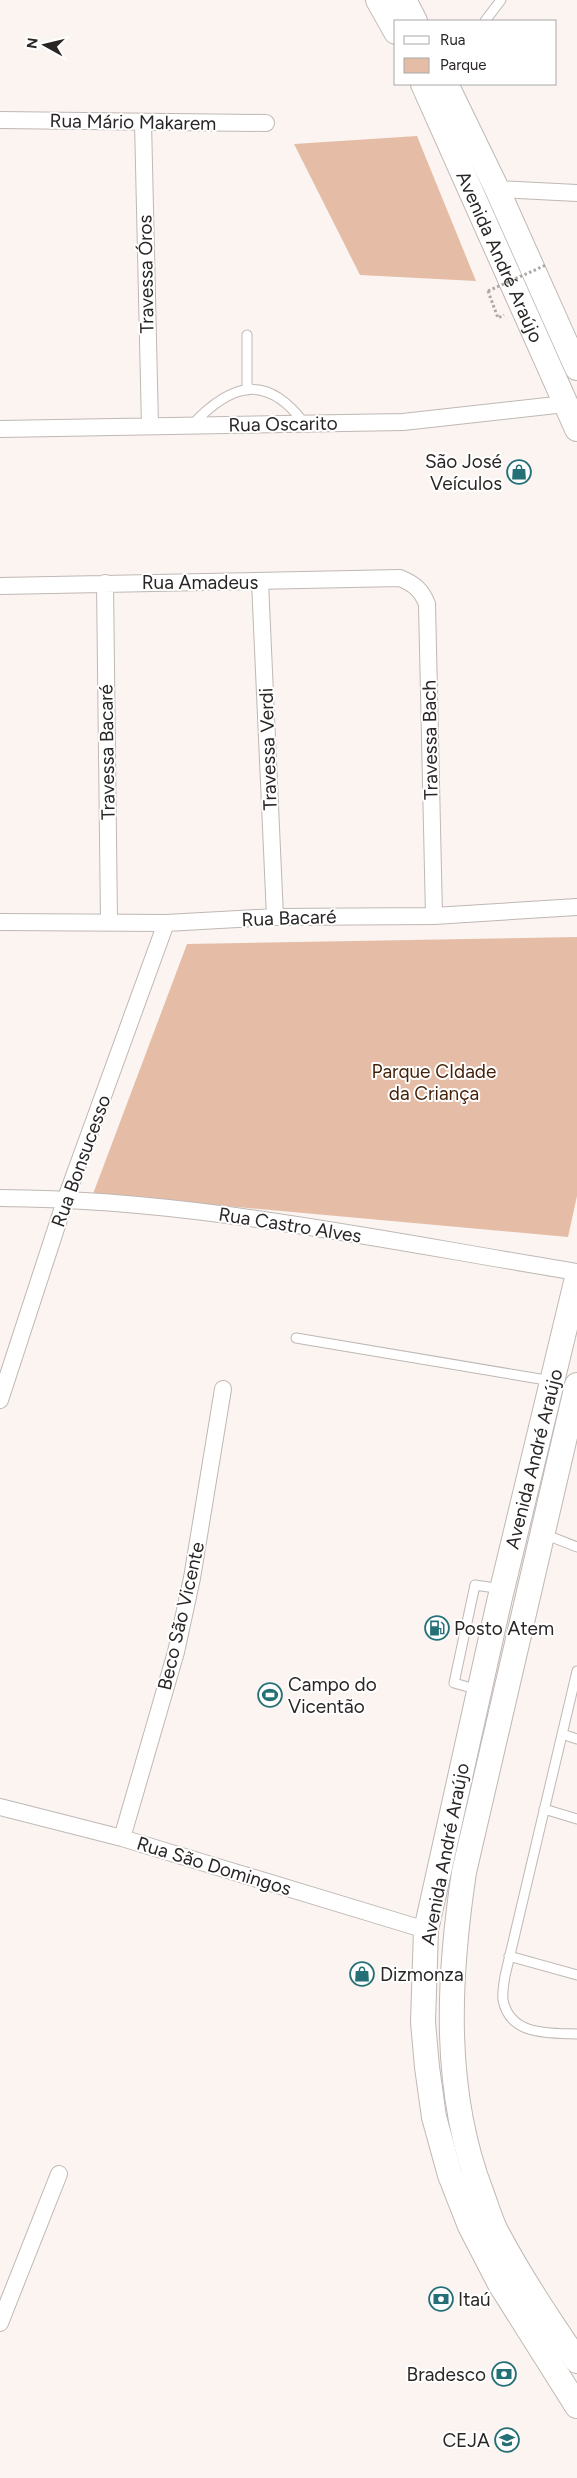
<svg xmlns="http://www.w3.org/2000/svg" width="577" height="2478" font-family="Figtree,sans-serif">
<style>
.green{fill:#e5bda7}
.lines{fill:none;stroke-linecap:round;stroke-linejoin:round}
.service-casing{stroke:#bfb8b4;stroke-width:11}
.minor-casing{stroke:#bfb8b4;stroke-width:18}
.secondary-casing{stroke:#bfb8b4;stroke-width:26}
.path{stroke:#ada8a5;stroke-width:3;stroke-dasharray:2.5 2.5;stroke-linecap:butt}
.service{stroke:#fff;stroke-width:9}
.minor{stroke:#fff;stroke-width:16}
.secondary{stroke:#fff;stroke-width:24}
.path-bridge{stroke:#ada8a5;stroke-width:3;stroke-dasharray:2.5 2.5;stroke-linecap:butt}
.labels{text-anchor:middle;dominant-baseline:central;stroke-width:4;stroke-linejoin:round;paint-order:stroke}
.street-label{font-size:19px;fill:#292625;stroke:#fff}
.poi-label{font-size:19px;fill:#292625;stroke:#fff;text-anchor:start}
.park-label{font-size:19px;fill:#441f05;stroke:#fff}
</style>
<rect width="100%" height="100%" fill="#fbf4f0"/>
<path class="green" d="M 417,136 L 476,281 L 360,275 L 294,144 Z
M 577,937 L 577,1196 L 568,1237 L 93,1194 L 187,944 Z"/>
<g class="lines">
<g class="service-casing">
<path id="service" d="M 485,21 L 501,0
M 247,390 L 247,335
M 192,425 C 231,383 267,373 304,423
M 296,1338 L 552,1381
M 544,1534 L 577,1547
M 577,1671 L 505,1976 C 504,1983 502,1993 503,2000 C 510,2036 549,2033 577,2034
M 479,1690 L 454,1683 L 475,1585 L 502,1589
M 562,1734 L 577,1739
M 544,1809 L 577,1819
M 509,1956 L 577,1975"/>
</g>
<g class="minor-casing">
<path id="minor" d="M 0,120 L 266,123
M 143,122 L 150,426
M 497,189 L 577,193
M 0,429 L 403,422 L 565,404
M 260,582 L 275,917
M 105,583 L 109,922
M 0,586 L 400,578 C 414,584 421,589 427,604 L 434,916
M 0,922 L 166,923 L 275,917 L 434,916 L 577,907
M 0,1198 C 194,1199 386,1241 577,1272
M 0,1400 L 66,1198 L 166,923
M 0,1807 L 122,1838 L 426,1930
M 122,1838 L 176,1652 L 192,1578 L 223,1389
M 0,2323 L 59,2174"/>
</g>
<g class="secondary-casing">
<g id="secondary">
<path d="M 378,0 L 396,32"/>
<path d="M 404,0 L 415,21"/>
<path id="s1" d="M 423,84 L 577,429"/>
<path d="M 446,84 L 497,189 L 577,368"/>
<path d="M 577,1278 L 499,1602 L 426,1930 L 423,2022 L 427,2067 L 434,2117 L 450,2175 L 470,2226 L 500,2284 L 577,2406"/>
<path d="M 577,1385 L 464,1872 C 448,1979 442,2091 482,2194 C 486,2205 490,2218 495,2229 C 519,2275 548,2318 577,2361"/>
</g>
</g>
<path class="path" d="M 488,291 L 498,318 L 504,315"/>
<use href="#service" class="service"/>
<use href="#minor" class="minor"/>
<use href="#secondary" class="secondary"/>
<path class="path-bridge" d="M 488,291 L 546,265"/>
</g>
<defs>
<g id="shop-ring" transform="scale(1.25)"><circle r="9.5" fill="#fff" stroke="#257076" stroke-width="1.5"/><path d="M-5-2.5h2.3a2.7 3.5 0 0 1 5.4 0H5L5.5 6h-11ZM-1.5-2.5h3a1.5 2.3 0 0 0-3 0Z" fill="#257076"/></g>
<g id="fuel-ring" transform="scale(1.25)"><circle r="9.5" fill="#fff" stroke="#257076" stroke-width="1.5"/><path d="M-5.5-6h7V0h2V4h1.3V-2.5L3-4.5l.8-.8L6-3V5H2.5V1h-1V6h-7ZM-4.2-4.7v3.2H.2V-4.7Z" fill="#257076"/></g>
<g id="stadium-ring" transform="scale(1.25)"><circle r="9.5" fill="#fff" stroke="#257076" stroke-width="1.5"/><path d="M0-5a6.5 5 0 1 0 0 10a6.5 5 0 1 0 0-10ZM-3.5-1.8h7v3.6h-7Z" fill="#257076"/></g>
<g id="bank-ring" transform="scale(1.25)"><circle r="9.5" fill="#fff" stroke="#257076" stroke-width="1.5"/><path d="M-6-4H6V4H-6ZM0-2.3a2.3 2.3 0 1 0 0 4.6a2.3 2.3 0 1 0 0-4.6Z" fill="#257076"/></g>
<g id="school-ring" transform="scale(1.25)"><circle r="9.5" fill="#fff" stroke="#257076" stroke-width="1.5"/><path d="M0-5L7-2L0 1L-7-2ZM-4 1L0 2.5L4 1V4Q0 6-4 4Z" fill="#257076"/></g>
</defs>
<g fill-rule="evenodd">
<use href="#shop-ring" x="519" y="472"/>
<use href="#fuel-ring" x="437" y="1628"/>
<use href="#stadium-ring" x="270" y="1695"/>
<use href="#shop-ring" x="362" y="1974"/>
<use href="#bank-ring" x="441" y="2299"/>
<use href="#bank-ring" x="504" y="2374"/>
<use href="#school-ring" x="507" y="2440"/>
</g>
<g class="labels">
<g class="street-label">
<text transform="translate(133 122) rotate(1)">Rua Mário Makarem</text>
<text stroke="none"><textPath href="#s1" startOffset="189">Avenida André Araújo</textPath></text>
<text transform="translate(146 274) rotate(-91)">Travessa Óros</text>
<text transform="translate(283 424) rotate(-1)">Rua Oscarito</text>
<text x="200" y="582">Rua Amadeus</text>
<text transform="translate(430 740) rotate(-91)">Travessa Bach</text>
<text transform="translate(268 749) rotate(-92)">Travessa Verdi</text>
<text transform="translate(107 752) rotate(-91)">Travessa Bacaré</text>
<text transform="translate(289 918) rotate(-2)">Rua Bacaré</text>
<text transform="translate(81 1161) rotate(-70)">Rua Bonsucesso</text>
<text transform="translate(290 1225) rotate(9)">Rua Castro Alves</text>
<text transform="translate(534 1459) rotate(-76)">Avenida André Araújo</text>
<text transform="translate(181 1616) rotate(-77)">Beco São Vicente</text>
<text transform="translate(445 1854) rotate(-79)">Avenida André Araújo</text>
<text transform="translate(214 1866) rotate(17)">Rua São Domingos</text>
</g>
<g class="poi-label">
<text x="502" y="461" text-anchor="end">São José<tspan x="502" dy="22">Veículos</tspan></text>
<text x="454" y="1628">Posto Atem</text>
<text x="288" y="1684">Campo do<tspan x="288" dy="22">Vicentão</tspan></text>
<text x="380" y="1974">Dizmonza</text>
<text x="458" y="2299">Itaú</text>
<text x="486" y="2374" text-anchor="end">Bradesco</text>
<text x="490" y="2440" text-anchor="end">CEJA</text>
</g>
<g class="park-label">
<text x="434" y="1071">Parque CIdade<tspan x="434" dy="22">da Criança</tspan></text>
</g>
</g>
<rect x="394" y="20" width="162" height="65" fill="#ffffff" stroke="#a9a8a8"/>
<rect x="404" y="36" width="25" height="8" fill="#ffffff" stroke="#a9a8a8"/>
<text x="440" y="45" font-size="15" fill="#292625">Rua</text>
<rect x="404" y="58" width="25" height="15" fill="#e5bda7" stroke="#a9a8a8"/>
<text x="440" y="70" font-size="15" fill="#292625">Parque</text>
<g transform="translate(45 45) rotate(278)" stroke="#ffffff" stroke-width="4" paint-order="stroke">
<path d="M0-4L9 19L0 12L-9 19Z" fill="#292625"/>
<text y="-8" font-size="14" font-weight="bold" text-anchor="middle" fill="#292625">N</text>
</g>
</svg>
